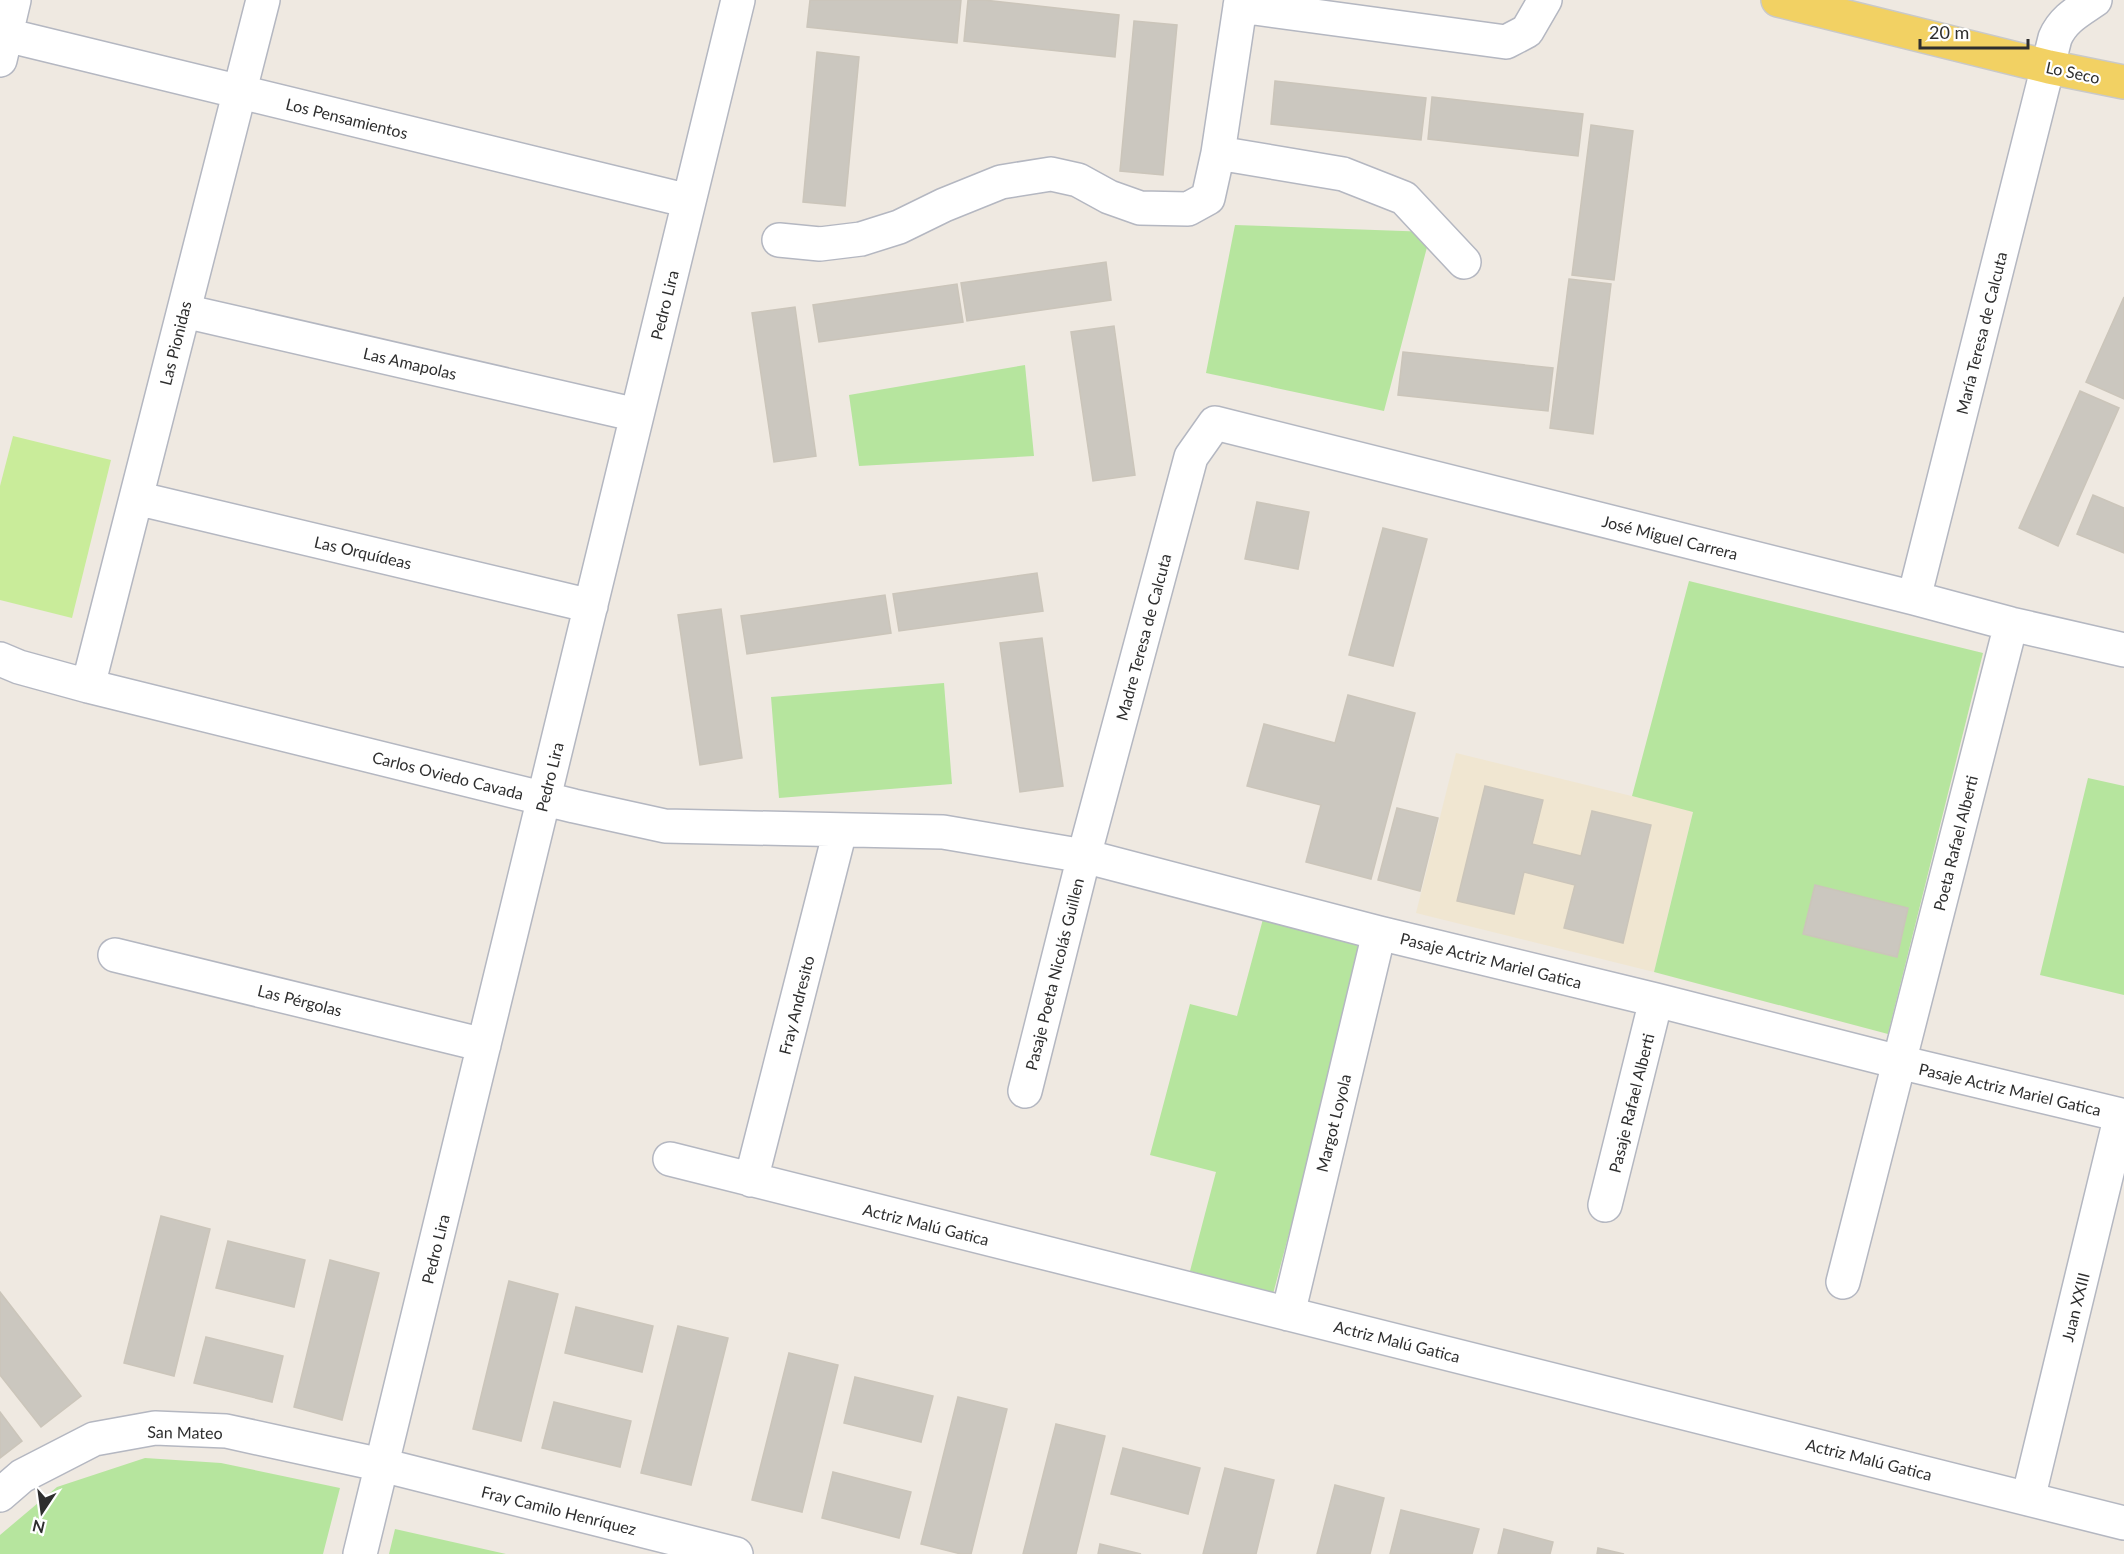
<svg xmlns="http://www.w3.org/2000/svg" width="2124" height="1554" font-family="Lato,sans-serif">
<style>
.education{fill:#f0e6d1}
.green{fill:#b6e59e}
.pitch{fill:#c9ec9a}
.building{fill:#cbc7bf;stroke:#cbc5ba;stroke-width:1.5}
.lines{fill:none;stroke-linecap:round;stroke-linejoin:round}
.minor-casing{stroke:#b4b7c1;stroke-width:36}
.major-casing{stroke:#c9c9c9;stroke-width:36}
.minor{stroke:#fff;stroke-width:33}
.major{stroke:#f2d163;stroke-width:33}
.labels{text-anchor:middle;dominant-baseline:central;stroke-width:4.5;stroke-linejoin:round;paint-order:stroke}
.street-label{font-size:16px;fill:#2e2e2e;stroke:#fff}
</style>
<rect width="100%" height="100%" fill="#efe9e1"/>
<path class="education" d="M 1456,753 L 1693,811 L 1654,972 L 1416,913 Z"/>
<path class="green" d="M 1235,225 L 1431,232 L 1384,411 L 1206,373 Z
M 1025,365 L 1034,456 L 859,466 L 849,395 Z
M 1689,581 L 1983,653 L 1888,1034 L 1654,972 L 1693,812 L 1632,796 Z
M 944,683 L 952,784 L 779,798 L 771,697 Z
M 2088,778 L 2124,786 L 2124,995 L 2040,975 Z
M 1263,919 L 1365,946 L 1273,1294 L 1190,1271 L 1216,1172 L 1150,1155 L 1190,1004 L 1237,1016 Z
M 145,1458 L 221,1463 L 340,1488 L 323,1554 L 0,1554 L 0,1535 L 57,1487 Z
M 395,1529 L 506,1554 L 389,1554 Z"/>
<path class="pitch" d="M 13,436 L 111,460 L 72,618 L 0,600 L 0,486 Z"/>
<path class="building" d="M 810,0 L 961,0 L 957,43 L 807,27 Z
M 968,0 L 984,0 L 1119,15 L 1115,57 L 964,41 Z
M 1134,21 L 1177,25 L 1163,175 L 1120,171 Z
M 817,52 L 859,57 L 845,206 L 803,202 Z
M 1275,81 L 1426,98 L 1421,140 L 1271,124 Z
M 1432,97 L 1583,114 L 1578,156 L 1428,139 Z
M 1591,125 L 1633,131 L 1614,280 L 1572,275 Z
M 1106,262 L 1111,300 L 967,321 L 961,283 Z
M 1569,279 L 1611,284 L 1593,434 L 1550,428 Z
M 957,284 L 963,322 L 819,342 L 813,305 Z
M 2124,297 L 2124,399 L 2086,382 Z
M 795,307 L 816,456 L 774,462 L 752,313 Z
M 1114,326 L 1135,475 L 1093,481 L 1071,332 Z
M 1403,352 L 1553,368 L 1548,411 L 1398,395 Z
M 2080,391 L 2119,408 L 2058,546 L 2019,528 Z
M 2093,495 L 2124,508 L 2124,553 L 2077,534 Z
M 1257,502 L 1309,512 L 1298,569 L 1245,559 Z
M 1383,528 L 1427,539 L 1393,666 L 1349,655 Z
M 1037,573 L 1043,611 L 899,631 L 893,594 Z
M 885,595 L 891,633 L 747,654 L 741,616 Z
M 721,609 L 742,758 L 700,765 L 678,615 Z
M 1042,638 L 1063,786 L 1020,792 L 1000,643 Z
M 1348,695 L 1415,713 L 1371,879 L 1306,862 L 1321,805 L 1247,786 L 1264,724 L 1335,743 Z
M 1485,786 L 1543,800 L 1532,844 L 1581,856 L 1592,811 L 1651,825 L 1623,943 L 1564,928 L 1575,885 L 1524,872 L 1514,914 L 1457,901 Z
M 1397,808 L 1438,818 L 1420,891 L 1378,880 Z
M 1815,885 L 1908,908 L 1897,957 L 1803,934 Z
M 161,1216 L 210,1229 L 174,1376 L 124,1363 Z
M 228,1241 L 305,1260 L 294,1307 L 216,1288 Z
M 330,1260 L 379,1273 L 342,1420 L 294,1407 Z
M 509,1281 L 558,1294 L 521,1441 L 473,1429 Z
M 0,1292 L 81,1396 L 41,1427 L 0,1375 Z
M 576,1307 L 653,1326 L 642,1372 L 565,1353 Z
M 678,1326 L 728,1338 L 691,1485 L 641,1473 Z
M 206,1337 L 283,1356 L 272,1402 L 194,1383 Z
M 789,1353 L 838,1365 L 802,1512 L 752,1500 Z
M 855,1377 L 933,1396 L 921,1442 L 844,1423 Z
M 958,1397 L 1007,1409 L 971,1554 L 961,1554 L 921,1544 Z
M 554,1402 L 631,1421 L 620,1467 L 542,1448 Z
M 0,1412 L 22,1441 L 0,1458 Z
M 1056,1424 L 1105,1436 L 1076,1554 L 1023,1554 Z
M 1123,1448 L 1200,1468 L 1188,1514 L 1111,1494 Z
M 1225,1468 L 1274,1480 L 1256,1554 L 1203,1554 Z
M 833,1472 L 911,1492 L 899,1538 L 822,1518 Z
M 1335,1485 L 1384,1498 L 1370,1554 L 1317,1554 Z
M 1401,1510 L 1479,1529 L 1472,1554 L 1390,1554 Z
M 1504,1529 L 1553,1542 L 1550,1554 L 1498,1554 Z
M 1100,1544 L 1141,1554 L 1098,1554 Z
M 1598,1548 L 1624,1554 L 1597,1554 Z"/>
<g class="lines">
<g class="minor-casing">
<path id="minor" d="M 1240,6 L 1506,42 L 1527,31 L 1545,0
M 6,35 L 689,201
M 0,60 L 14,0
M 1218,153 L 1343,174 L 1404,198 L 1464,262
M 779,240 L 820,244 L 861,239 L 899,227 L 944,205 L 1001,182 L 1051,174 L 1078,180 L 1109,197 L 1140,208 L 1188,209 L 1208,198 L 1218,153 L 1241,0
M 184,311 L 637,415
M 136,498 L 591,606
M 1914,598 L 2055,38 C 2063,19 2079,11 2095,0
M 0,659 L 19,667 L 88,686 L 574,806 L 665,826 L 943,832 L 1084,856 L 1379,933 L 1656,1000 L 1899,1062 L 2121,1115 L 2028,1499
M 88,686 L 263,0
M 115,955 L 484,1045
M 1025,1091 L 1084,856 L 1191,457 L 1215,423 L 1914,598 L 2011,624 L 2124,650
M 670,1159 L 2124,1523
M 751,1180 L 840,831
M 1605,1205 L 1656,1000
M 1843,1282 L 2011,624
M 1288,1314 L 1379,933
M 0,1495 L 22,1476 L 94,1439 L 155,1428 L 226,1431 L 382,1465 L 736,1554
M 360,1554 L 738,0"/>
</g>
<g class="major-casing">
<path id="major" d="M 1778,0 L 2049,67 L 2124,82"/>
</g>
<use href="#minor" class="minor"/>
<use href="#major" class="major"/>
</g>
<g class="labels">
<g class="street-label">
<text transform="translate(2073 72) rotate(12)">Lo Seco</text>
<text transform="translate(347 118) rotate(14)">Los Pensamientos</text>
<text transform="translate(664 305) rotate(-76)">Pedro Lira</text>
<text transform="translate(1981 333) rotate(-76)">María Teresa de Calcuta</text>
<text transform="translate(175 343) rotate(-76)">Las Pionidas</text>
<text transform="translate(410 363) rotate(13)">Las Amapolas</text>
<text transform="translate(1670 537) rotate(14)">José Miguel Carrera</text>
<text transform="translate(363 552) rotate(13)">Las Orquídeas</text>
<text transform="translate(1143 637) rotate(-75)">Madre Teresa de Calcuta</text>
<text transform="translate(448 775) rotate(14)">Carlos Oviedo Cavada</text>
<text transform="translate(549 777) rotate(-76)">Pedro Lira</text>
<text transform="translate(1955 843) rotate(-76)">Poeta Rafael Alberti</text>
<text transform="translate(1491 960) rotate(14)">Pasaje Actriz Mariel Gatica</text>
<text transform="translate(1054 974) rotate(-76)">Pasaje Poeta Nicolás Guillen</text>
<text transform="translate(300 1000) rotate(14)">Las Pérgolas</text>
<text transform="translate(796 1005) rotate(-76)">Fray Andresito</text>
<text transform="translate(2010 1089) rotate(13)">Pasaje Actriz Mariel Gatica</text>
<text transform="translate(1631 1103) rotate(-76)">Pasaje Rafael Alberti</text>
<text transform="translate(1333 1123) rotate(-76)">Margot Loyola</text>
<text transform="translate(926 1224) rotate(14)">Actriz Malú Gatica</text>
<text transform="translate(435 1249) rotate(-76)">Pedro Lira</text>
<text transform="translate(2075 1307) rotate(-76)">Juan XXIII</text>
<text transform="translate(1397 1341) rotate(14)">Actriz Malú Gatica</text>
<text transform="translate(185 1432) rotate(1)">San Mateo</text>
<text transform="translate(1869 1459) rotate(14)">Actriz Malú Gatica</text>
<text transform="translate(559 1510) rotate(14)">Fray Camilo Henríquez</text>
</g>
</g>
<g transform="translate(42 1512) rotate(193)" stroke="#ffffff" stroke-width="4.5" paint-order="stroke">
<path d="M0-4.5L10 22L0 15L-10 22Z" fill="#2e2e2e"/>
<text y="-9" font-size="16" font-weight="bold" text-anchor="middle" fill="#2e2e2e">N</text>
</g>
<path d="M1920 39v9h108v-9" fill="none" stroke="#2e2e2e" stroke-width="3"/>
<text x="1929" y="39" font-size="18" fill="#2e2e2e" stroke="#ffffff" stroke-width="4.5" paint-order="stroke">20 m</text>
</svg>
